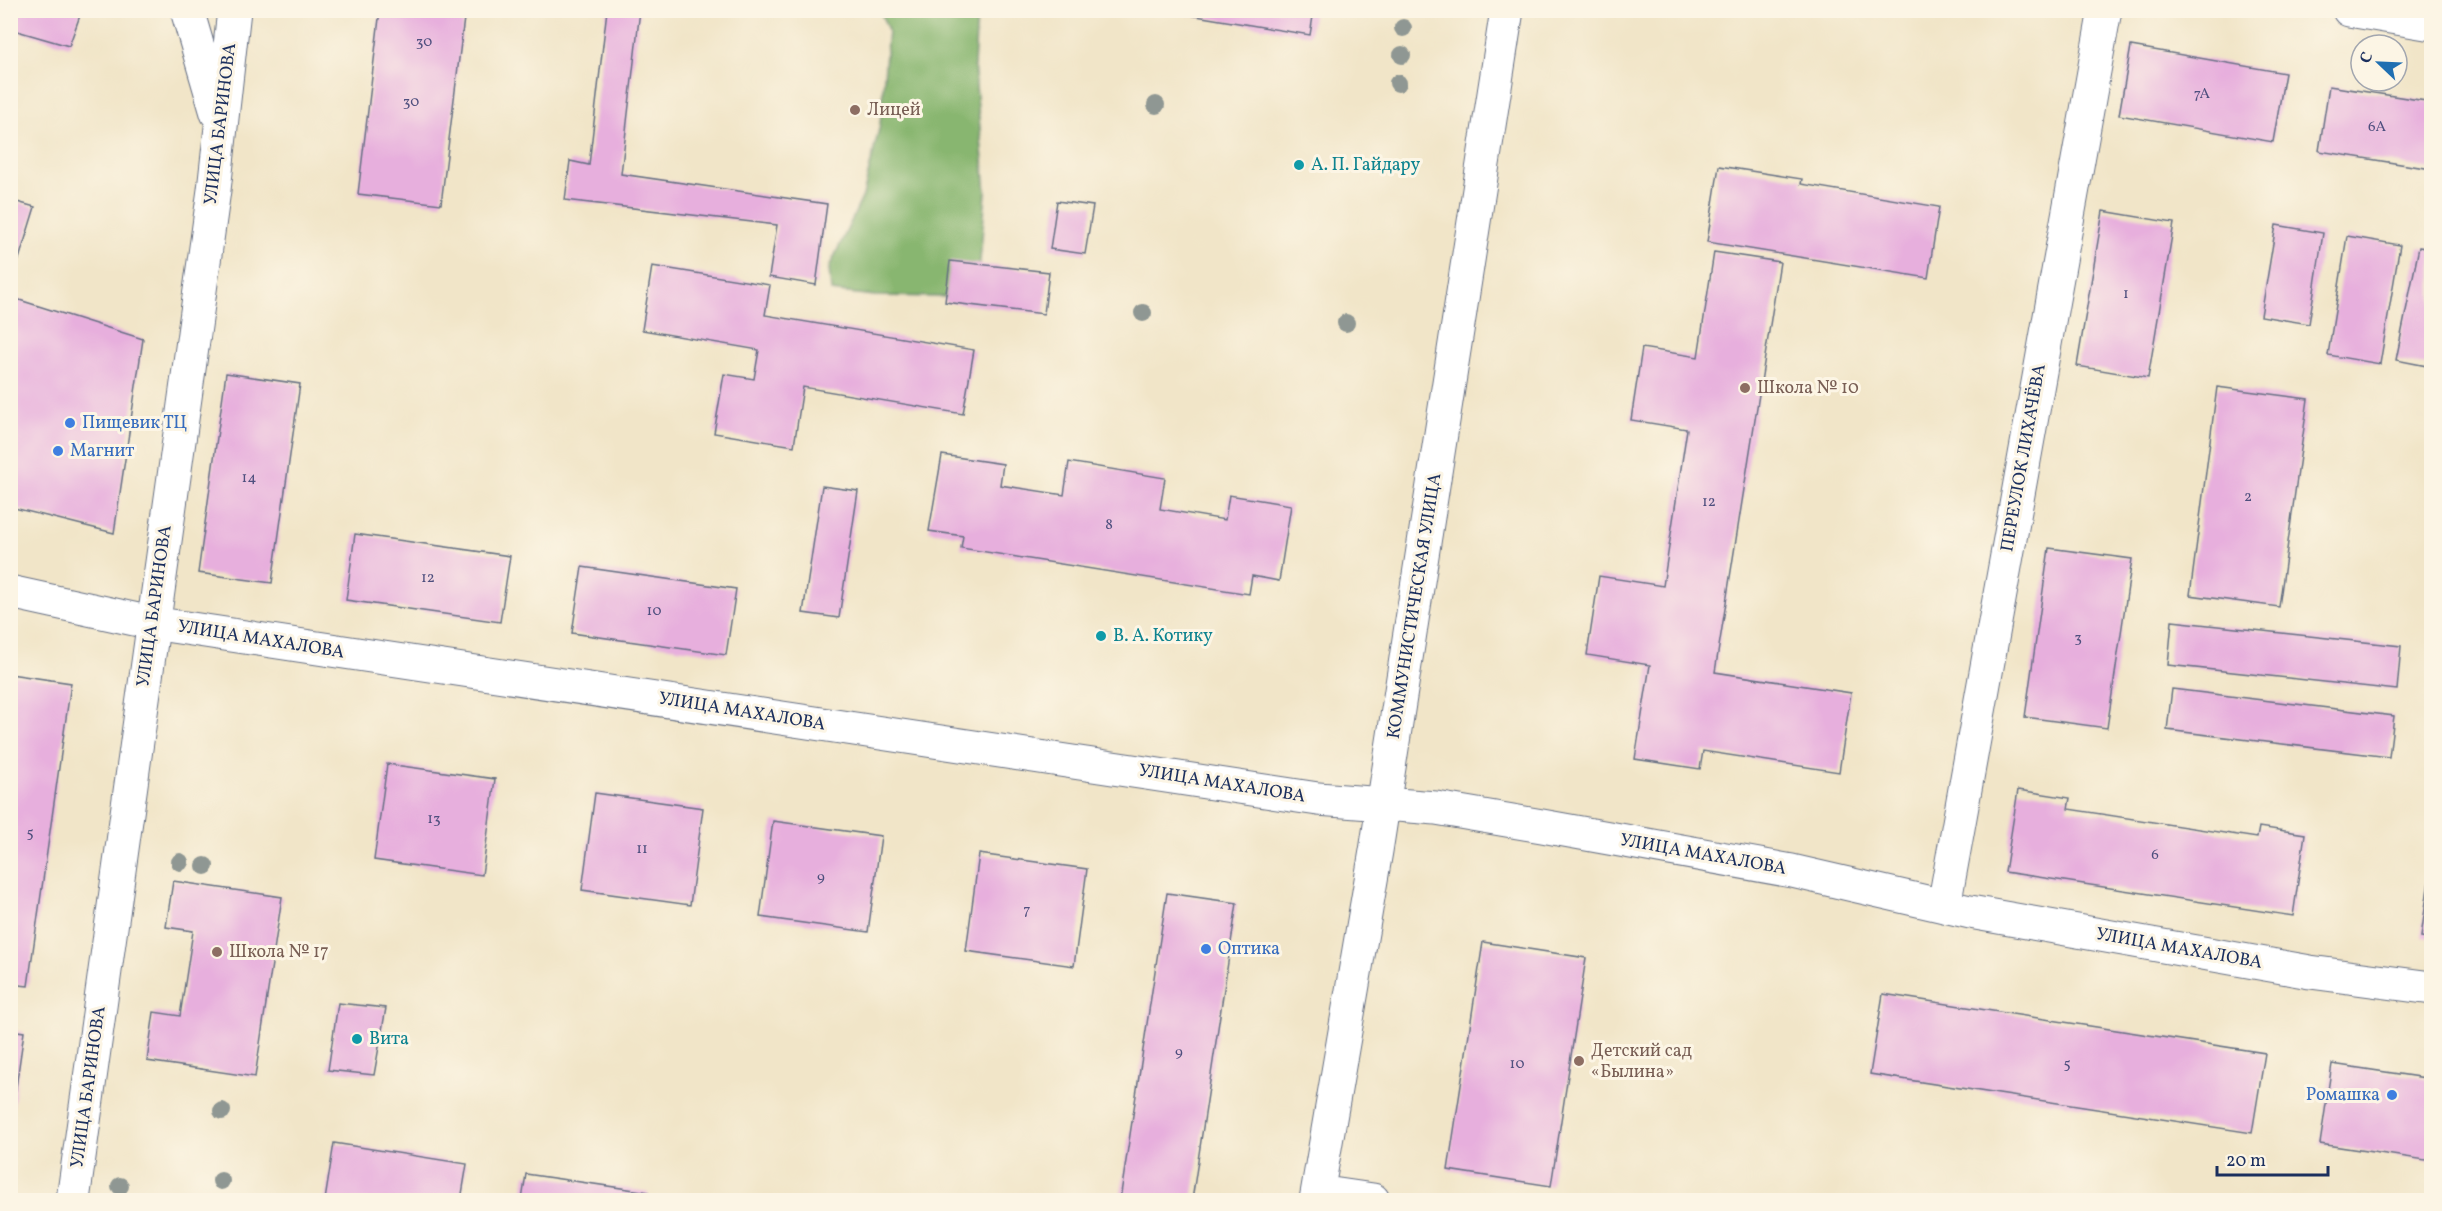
<svg xmlns="http://www.w3.org/2000/svg" width="2442" height="1211" font-family="Vollkorn,serif">
<style>
.forest{fill:#88b66f;stroke:#527266;stroke-width:1.5}
.building{fill:#e7afdd}
.lines{fill:none;stroke-linecap:round;stroke-linejoin:round}
.minor-casing{stroke:#666f83;stroke-width:35}
.minor{stroke:#fff;stroke-width:33}
.tree{fill:#8f9793}
.education-dot{fill:#8d6e63;stroke:#fcf5e5;stroke-width:2}
.culture-dot{fill:#0f9aa8;stroke:#fcf5e5;stroke-width:2}
.shop-dot{fill:#3f7fe0;stroke:#fcf5e5;stroke-width:2}
.labels{text-anchor:middle;dominant-baseline:central;stroke-width:6;stroke-linejoin:round;paint-order:stroke}
.number-label{font-size:15px;fill:#4e4f7e}
.education-label{font-size:18px;fill:#785e54;stroke:#fcf5e5;text-anchor:start}
.street-label{font-size:18px;fill:#1b2f5e;stroke:#fcf5e5}
.culture-label{font-size:18px;fill:#0d838f;stroke:#fcf5e5;text-anchor:start}
.shop-label{font-size:18px;fill:#366cbe;stroke:#fcf5e5;text-anchor:start}
</style>
<rect width="100%" height="100%" fill="#fcf5e5"/>
<filter id="ink" filterUnits="userSpaceOnUse"><feTurbulence type="fractalNoise" baseFrequency=".0167" numOctaves="2"/><feDisplacementMap in="SourceGraphic" scale="12" xChannelSelector="R" yChannelSelector="G"/><feConvolveMatrix kernelMatrix="1 2 1 2 8 2 1 2 1" color-interpolation-filters="sRGB"/></filter>
<filter id="wash" filterUnits="userSpaceOnUse"><feTurbulence type="fractalNoise" baseFrequency=".008" numOctaves="4" result="noise"/><feDisplacementMap in="SourceGraphic" scale="24" xChannelSelector="R" yChannelSelector="G"/><feGaussianBlur stdDeviation="1.35" result="paint"/><feColorMatrix in="noise" values="0 0 0 0 0 0 0 0 0 0 0 0 0 0 0 0 0 1.4 0 .05"/><feComposite in="paint" operator="in"/></filter>
<g filter="url(#wash)">
<rect width="100%" height="100%" fill="#f1e5c8"/>
<path class="forest" d="M 880,11 L 981,11 L 977,14 L 974,65 L 986,192 L 979,272 L 949,297 L 875,296 L 831,291 L 829,268 L 863,196 L 880,125 L 888,30 Z"/>
<g id="blocks">
<path class="building" d="M 10,10 L 82,10 L 69,46 L 10,29 Z
M 380,10 L 465,10 L 441,204 L 358,194 Z
M 607,10 L 640,10 L 621,174 L 827,204 L 816,285 L 769,277 L 777,225 L 565,200 L 570,161 L 589,165 Z
M 1160,10 L 1314,10 L 1310,35 Z
M 2131,46 L 2285,73 L 2273,142 L 2119,115 Z
M 2329,86 L 2432,102 L 2432,169 L 2319,151 Z
M 1719,166 L 1802,179 L 1801,184 L 1939,207 L 1928,278 L 1707,242 Z
M 10,200 L 35,207 L 15,272 L 10,271 Z
M 1057,201 L 1093,206 L 1085,254 L 1050,249 Z
M 2103,211 L 2174,223 L 2148,378 L 2077,366 Z
M 2276,225 L 2323,233 L 2309,324 L 2261,316 Z
M 2347,236 L 2400,245 L 2380,364 L 2328,355 Z
M 2419,247 L 2432,249 L 2432,367 L 2396,360 Z
M 1714,252 L 1780,262 L 1715,672 L 1851,693 L 1839,772 L 1703,751 L 1700,769 L 1635,759 L 1650,665 L 1587,655 L 1599,576 L 1663,586 L 1687,429 L 1631,420 L 1642,348 L 1698,357 Z
M 950,261 L 1049,272 L 1044,314 L 945,302 Z
M 652,266 L 770,285 L 765,315 L 974,350 L 963,414 L 803,387 L 794,446 L 714,433 L 724,374 L 754,379 L 759,350 L 642,330 Z
M 10,297 L 143,339 L 114,533 L 10,507 Z
M 226,373 L 300,384 L 272,583 L 198,573 Z
M 2217,387 L 2308,399 L 2279,607 L 2190,595 Z
M 942,455 L 1003,464 L 1000,485 L 1064,495 L 1069,462 L 1165,478 L 1160,509 L 1225,520 L 1229,495 L 1291,505 L 1279,581 L 1252,576 L 1249,594 L 961,548 L 963,536 L 929,531 Z
M 822,486 L 858,491 L 839,618 L 803,613 Z
M 355,534 L 510,556 L 500,622 L 346,600 Z
M 2049,548 L 2132,559 L 2107,728 L 2025,717 Z
M 582,567 L 736,589 L 726,655 L 572,633 Z
M 2172,621 L 2401,646 L 2397,690 L 2168,665 Z
M 10,674 L 71,683 L 28,986 L 10,984 Z
M 2172,689 L 2394,716 L 2389,757 L 2167,730 Z
M 387,764 L 495,779 L 482,875 L 374,860 Z
M 2018,790 L 2070,798 L 2068,809 L 2257,838 L 2259,827 L 2305,834 L 2293,916 L 2005,872 Z
M 595,793 L 703,808 L 690,905 L 582,890 Z
M 773,821 L 881,836 L 868,932 L 760,917 Z
M 979,854 L 1087,869 L 1074,966 L 966,951 Z
M 2430,873 L 2432,873 L 2432,938 L 2421,937 Z
M 173,881 L 282,897 L 255,1077 L 147,1061 L 154,1012 L 180,1016 L 193,931 L 166,927 Z
M 1167,893 L 1237,903 L 1192,1200 L 1120,1200 Z
M 1483,942 L 1586,958 L 1551,1186 L 1448,1170 Z
M 1883,994 L 2265,1053 L 2252,1133 L 1870,1074 Z
M 338,1003 L 386,1008 L 374,1075 L 328,1070 Z
M 10,1030 L 24,1032 L 12,1115 L 10,1115 Z
M 2332,1064 L 2432,1079 L 2432,1161 L 2320,1144 Z
M 334,1143 L 467,1164 L 461,1200 L 325,1200 Z
M 526,1174 L 648,1192 L 647,1200 L 522,1200 Z"/>
</g>
</g>
<g filter="url(#ink)">
<use href="#blocks" fill-opacity="0" stroke="#666f83" stroke-width="1.5"/>
<g class="lines">
<g class="minor-casing">
<path id="minor" d="M 187,10 L 217,113
M 2349,10 L 2432,24
M 10,592 L 152,623 L 1318,799 L 1436,808 L 1542,826 L 1792,871 L 1970,912 L 2310,972 L 2432,988
M 1944,906 L 2105,10
M 1318,1192 L 1373,1200
M 73,1200 L 214,190 L 234,10
M 1316,1200 L 1376,851 L 1507,10"/>
</g>
<use href="#minor" class="minor"/>
</g>
<g class="tree">
<circle cx="1403" cy="28" r="9"/>
<circle cx="1402" cy="55" r="9"/>
<circle cx="1398" cy="83" r="9"/>
<circle cx="1156" cy="105" r="9"/>
<circle cx="1143" cy="313" r="9"/>
<circle cx="1346" cy="323" r="9"/>
<circle cx="180" cy="862" r="9"/>
<circle cx="205" cy="866" r="9"/>
<circle cx="222" cy="1111" r="9"/>
<circle cx="221" cy="1181" r="9"/>
<circle cx="120" cy="1186" r="9"/>
</g>
</g>
<g class="education-dot">
<circle cx="855" cy="110" r="6"/>
<circle cx="1745" cy="388" r="6"/>
<circle cx="217" cy="952" r="6"/>
<circle cx="1579" cy="1061" r="6"/>
</g>
<g class="culture-dot">
<circle cx="1299" cy="165" r="6"/>
<circle cx="1101" cy="636" r="6"/>
<circle cx="357" cy="1039" r="6"/>
</g>
<g class="shop-dot">
<circle cx="70" cy="423" r="6"/>
<circle cx="58" cy="451" r="6"/>
<circle cx="1206" cy="949" r="6"/>
<circle cx="2392" cy="1095" r="6"/>
</g>
<g class="labels">
<g class="number-label">
<text x="424" y="42">30</text>
<text x="2202" y="94">7А</text>
<text x="411" y="102">30</text>
<text x="2377" y="127">6А</text>
<text x="2126" y="294">1</text>
<text x="249" y="478">14</text>
<text x="2248" y="497">2</text>
<text x="1709" y="502">12</text>
<text x="1109" y="525">8</text>
<text x="428" y="578">12</text>
<text x="654" y="611">10</text>
<text x="2078" y="638">3</text>
<text x="434" y="819">13</text>
<text x="30" y="833">5</text>
<text x="642" y="849">11</text>
<text x="2155" y="855">6</text>
<text x="821" y="877">9</text>
<text x="1027" y="910">7</text>
<text x="1179" y="1052">9</text>
<text x="1517" y="1064">10</text>
<text x="2067" y="1064">5</text>
</g>
<g class="education-label">
<text x="867" y="110">Лицей</text>
<text x="1757" y="388">Школа № 10</text>
<text x="229" y="952">Школа № 17</text>
<text x="1591" y="1051">Детский сад<tspan x="1591" dy="21">«Былина»</tspan></text>
</g>
<g class="street-label">
<text transform="translate(221 124) rotate(-83)">УЛИЦА БАРИНОВА</text>
<text transform="translate(2024 458) rotate(-80)">ПЕРЕУЛОК ЛИХАЧЁВА</text>
<text transform="translate(155 606) rotate(-82)">УЛИЦА БАРИНОВА</text>
<text transform="translate(1415 606) rotate(-81)">КОММУНИСТИЧЕСКАЯ УЛИЦА</text>
<text transform="translate(261 640) rotate(9)">УЛИЦА МАХАЛОВА</text>
<text transform="translate(742 712) rotate(9)">УЛИЦА МАХАЛОВА</text>
<text transform="translate(1222 784) rotate(9)">УЛИЦА МАХАЛОВА</text>
<text transform="translate(1703 855) rotate(10)">УЛИЦА МАХАЛОВА</text>
<text transform="translate(2179 949) rotate(10)">УЛИЦА МАХАЛОВА</text>
<text transform="translate(89 1087) rotate(-82)">УЛИЦА БАРИНОВА</text>
</g>
<g class="culture-label">
<text x="1311" y="165">А. П. Гайдару</text>
<text x="1113" y="636">В. А. Котику</text>
<text x="369" y="1039">Вита</text>
</g>
<g class="shop-label">
<text x="82" y="423">Пищевик ТЦ</text>
<text x="70" y="451">Магнит</text>
<text x="1218" y="949">Оптика</text>
<text x="2380" y="1095" text-anchor="end">Ромашка</text>
</g>
</g>
<rect width="2442" height="1211" fill="none" stroke="#fcf5e5" stroke-width="36"/>
<g transform="translate(2379 63) rotate(293)"><circle r="28" fill="#fcf5e5" stroke="#a2a6af" stroke-width="1.5"/>
<path d="M0-4.5L10 22L0 15L-10 22Z" fill="#1f6fb2"/>
<text y="-9" font-size="16" font-weight="bold" text-anchor="middle" fill="#1b2f5e">С</text>
</g>
<path d="M2217 1166v9h111v-9" fill="none" stroke="#1b2f5e" stroke-width="3"/>
<text x="2226" y="1166" font-size="18" fill="#1b2f5e" stroke="#fcf5e5" stroke-width="4.5" paint-order="stroke">20 m</text>
</svg>
